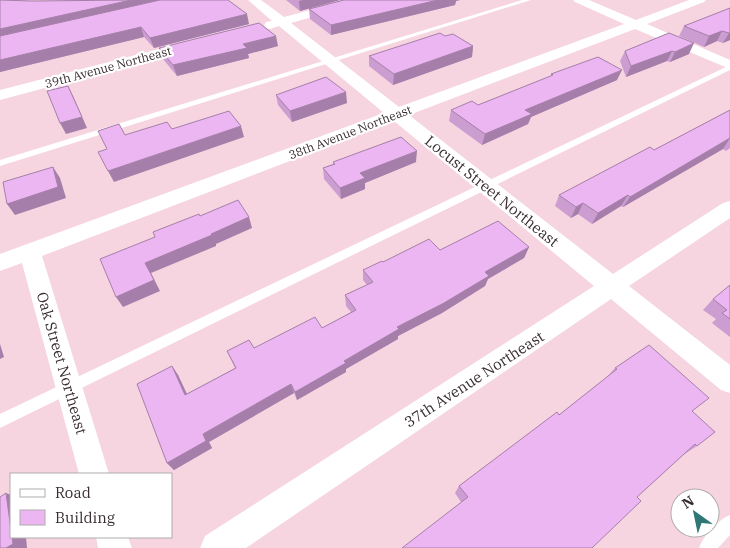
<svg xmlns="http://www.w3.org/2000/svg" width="730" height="548" font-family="'IBM Plex Serif',serif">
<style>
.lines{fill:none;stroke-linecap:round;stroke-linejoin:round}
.lane{fill:#fff;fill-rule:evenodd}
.street{fill:#fff;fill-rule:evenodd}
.wall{fill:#cb9dd0}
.shaded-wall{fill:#a57fa9}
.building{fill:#ecb6f2;stroke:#a57fa9}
.labels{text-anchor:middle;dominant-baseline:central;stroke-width:4.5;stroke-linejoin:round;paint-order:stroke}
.far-street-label{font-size:12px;fill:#392d31;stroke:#fff}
.street-label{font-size:15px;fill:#392d31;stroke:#fff}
</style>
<rect width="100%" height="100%" fill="#f6d5e0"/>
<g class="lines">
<path class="lane" d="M 522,0 L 531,0 L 0,166 L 0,160 Z
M 730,65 L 730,70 L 0,428 L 0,414 Z
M 730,515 L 730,535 L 718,548 L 699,548 C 703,536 718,520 730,515 Z"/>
<path class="street" d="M 248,0 L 261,0 L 284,17 L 348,0 L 367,0 L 365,2 L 291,23 L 399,107 L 624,24 L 575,2 L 573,0 L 589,0 L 636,20 L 689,0 L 706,0 L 704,2 L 647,24 L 730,60 L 730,69 L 635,29 L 409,115 L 613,274 L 723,203 L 730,201 L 730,218 L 629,286 L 730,365 L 730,393 L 721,390 L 611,299 L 246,548 L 200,548 L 205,536 L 594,286 L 394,121 L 42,256 L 109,474 L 79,474 L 22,263 L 0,271 L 0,254 L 384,113 L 279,26 L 270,29 L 266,28 L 264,25 L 266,22 L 272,21 Z
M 190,41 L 197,45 L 195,48 L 0,100 L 0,90 Z
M 96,537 L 128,537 L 132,548 L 98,548 Z"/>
</g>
<path class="wall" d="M 0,0 L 32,1 L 249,24 L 154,48 L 144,37 L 0,72 Z
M 286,0 L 340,0 L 300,11 Z
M 344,0 L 460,0 L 456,1 L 455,5 L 331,35 L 310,19 L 309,9 Z
M 730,8 L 730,40 L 723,43 L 717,41 L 704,47 L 679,36 L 684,26 Z
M 669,33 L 689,54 L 670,62 L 667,61 L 626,77 L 620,61 L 625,51 Z
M 445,36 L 473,46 L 472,57 L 393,85 L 369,66 L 369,56 Z
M 278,46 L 248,54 L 249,58 L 177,76 L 163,59 L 159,48 Z
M 551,74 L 617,80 L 531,117 L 528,124 L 482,145 L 449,121 L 451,110 L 478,105 L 551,76 Z
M 276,95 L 347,103 L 292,122 L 278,105 Z
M 730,110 L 730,148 L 726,151 L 723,149 L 623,207 L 621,206 L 592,224 L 578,214 L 571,218 L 555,206 L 559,195 L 654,150 Z
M 333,162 L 416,162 L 365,183 L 365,189 L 341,199 L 324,179 L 323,168 L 333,164 Z
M 529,247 L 524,258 L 488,279 L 485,286 L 442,313 L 398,336 L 398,339 L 346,369 L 346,372 L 297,400 L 294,393 L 209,442 L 212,448 L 174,470 L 167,463 L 172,366 L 178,375 L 187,394 L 235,368 L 227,351 L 254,348 L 322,328 L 351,312 L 346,306 L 345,295 L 367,285 L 363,280 L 363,270 L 383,262 L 440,250 Z
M 730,285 L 730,337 L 712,323 L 716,319 L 703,310 L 713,299 Z
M 615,368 L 692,411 L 697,446 L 683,455 L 637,497 L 461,502 L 455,493 L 459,486 L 559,415 L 606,378 Z"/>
<path class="shaded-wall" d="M 131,0 L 176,0 L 0,40 L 0,29 Z
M 303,0 L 340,0 L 300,11 L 299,1 Z
M 438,0 L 460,0 L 456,1 L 455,5 L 331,35 L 331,25 Z
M 247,14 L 249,24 L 154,48 L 150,38 Z
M 141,27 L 144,37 L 0,72 L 0,60 Z
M 722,31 L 717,41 L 704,47 L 709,36 Z
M 729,33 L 730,33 L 730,40 L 723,43 Z
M 276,36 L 278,46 L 248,54 L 249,58 L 177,76 L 173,65 L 243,44 Z
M 694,43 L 689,54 L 670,62 L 675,52 Z
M 473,46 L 472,57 L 393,85 L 394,74 Z
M 672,51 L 667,61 L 626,77 L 631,66 Z
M 622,70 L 617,80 L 531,117 L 528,124 L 482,145 L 485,134 L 525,110 Z
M 68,86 L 73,96 L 87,128 L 66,134 L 60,123 Z
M 346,92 L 347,103 L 292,122 L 290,111 Z
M 241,126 L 244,137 L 114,182 L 108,171 Z
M 730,138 L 723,149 L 623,207 L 630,197 Z
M 417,151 L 416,162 L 365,183 L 365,189 L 341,199 L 340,188 L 360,173 Z
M 53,167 L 60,178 L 66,198 L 15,215 L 7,204 Z
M 628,195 L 621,206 L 592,224 L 598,213 Z
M 583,203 L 578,214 L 571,218 L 576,207 Z
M 249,217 L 252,228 L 216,244 L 216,246 L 151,273 L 160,291 L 123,307 L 116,297 L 145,263 Z
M 529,247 L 524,258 L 488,279 L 485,286 L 442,313 L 398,336 L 398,339 L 346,369 L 346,372 L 297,400 L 295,392 L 485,272 Z
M 0,344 L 4,357 L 0,359 Z
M 172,366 L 178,375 L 191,403 L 185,395 Z
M 291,384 L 294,393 L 209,442 L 212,448 L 174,470 L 167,463 L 203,434 Z
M 6,493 L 11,495 L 11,530 Z
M 12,537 L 26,537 L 27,548 L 6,548 Z"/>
<path class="building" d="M 0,0 L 32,1 L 131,0 L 0,29 Z
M 160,0 L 228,0 L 247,14 L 150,38 L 141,27 L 0,60 L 0,36 Z
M 344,0 L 438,0 L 331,25 L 309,9 Z
M 730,8 L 730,33 L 729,33 L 722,31 L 709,36 L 684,26 Z
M 259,23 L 276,36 L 243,44 L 247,48 L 173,65 L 159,48 Z
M 440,33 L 445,36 L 453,34 L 473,46 L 394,74 L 369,56 Z
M 669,33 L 694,43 L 675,52 L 672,51 L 631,66 L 625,51 Z
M 598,57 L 622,70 L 525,110 L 532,114 L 485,134 L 451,110 L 472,101 L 478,105 L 553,75 L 551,74 Z
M 326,77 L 346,92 L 290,111 L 276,95 Z
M 68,86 L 82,117 L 60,123 L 47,91 Z
M 730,110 L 730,138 L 630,197 L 628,195 L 598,213 L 583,203 L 576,207 L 559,195 L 650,147 L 654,150 Z
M 229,111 L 241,126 L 108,171 L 98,152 L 107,149 L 98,131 L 119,124 L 125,135 L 167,122 L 172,129 Z
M 401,137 L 417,151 L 360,173 L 365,178 L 340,188 L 323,168 L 335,164 L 333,162 Z
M 53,167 L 58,187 L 7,204 L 3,182 Z
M 238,200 L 249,217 L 211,234 L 212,235 L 145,263 L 154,280 L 116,297 L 100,259 L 155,237 L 153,232 L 199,214 L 200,216 Z
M 498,221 L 529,247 L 485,272 L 489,276 L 444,303 L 397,327 L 399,329 L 344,361 L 346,363 L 295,392 L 291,384 L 203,434 L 206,441 L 167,463 L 137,384 L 172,366 L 185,395 L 236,368 L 227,351 L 249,340 L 254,348 L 315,317 L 322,328 L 356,310 L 345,295 L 373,282 L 363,270 L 382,261 L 383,262 L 429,239 L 440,250 Z
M 730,285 L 730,319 L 722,313 L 727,310 L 713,299 Z
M 649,345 L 709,398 L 692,411 L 715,432 L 697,446 L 695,444 L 637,497 L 641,501 L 592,548 L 402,548 L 468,497 L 459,486 L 557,412 L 559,415 L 617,369 L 615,368 Z
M 6,493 L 11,530 L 11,537 L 12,537 L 13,544 L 6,548 L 0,548 L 0,497 Z"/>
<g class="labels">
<g class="far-street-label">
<text transform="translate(108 67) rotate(-15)">39th Avenue Northeast</text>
<text transform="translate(350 132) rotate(-21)">38th Avenue Northeast</text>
</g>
<g class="street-label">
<text transform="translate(492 191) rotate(39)">Locust Street Northeast</text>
<text transform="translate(62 363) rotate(74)">Oak Street Northeast</text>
<text transform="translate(474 379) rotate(-33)">37th Avenue Northeast</text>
</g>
</g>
<rect x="10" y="473" width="162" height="65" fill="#ffffff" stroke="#b0abad"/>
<rect x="20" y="489" width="25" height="8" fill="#ffffff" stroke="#b0abad"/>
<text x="55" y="498" font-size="15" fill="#392d31">Road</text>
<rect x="20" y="510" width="25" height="15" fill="#ecb6f2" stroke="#b0abad"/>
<text x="55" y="523" font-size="15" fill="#392d31">Building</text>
<g transform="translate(695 513) rotate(327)"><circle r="24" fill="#ffffff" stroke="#b0abad"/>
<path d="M0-4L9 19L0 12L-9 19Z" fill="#2d7775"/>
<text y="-8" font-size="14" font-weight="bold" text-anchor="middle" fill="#392d31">N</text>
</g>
</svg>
